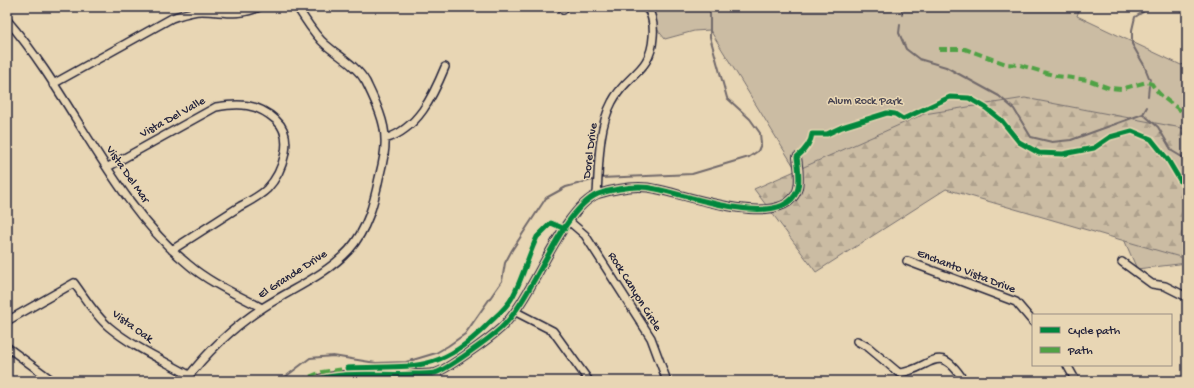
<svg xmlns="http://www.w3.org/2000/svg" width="1194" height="388" font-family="'Gochi Hand',sans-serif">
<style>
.green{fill:#cbbca3;stroke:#766f6f}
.forest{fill:url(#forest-firs);stroke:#766f6f}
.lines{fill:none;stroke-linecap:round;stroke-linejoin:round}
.stream{stroke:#71696b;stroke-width:2}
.minor-casing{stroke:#22223b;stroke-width:10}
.minor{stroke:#e8d6b4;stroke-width:7}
.quiet{stroke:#50a245;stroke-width:4;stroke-dasharray:8 4;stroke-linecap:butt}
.cycleway-casing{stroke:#e8d6b4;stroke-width:8}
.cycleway{stroke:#00873e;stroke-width:5}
.labels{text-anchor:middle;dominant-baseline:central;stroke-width:3;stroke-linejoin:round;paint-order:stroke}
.park-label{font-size:12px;fill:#444150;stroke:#e8d6b4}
.street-label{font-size:12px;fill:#22223b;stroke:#e8d6b4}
</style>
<defs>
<pattern id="forest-firs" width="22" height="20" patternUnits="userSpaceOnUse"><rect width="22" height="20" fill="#cbbca3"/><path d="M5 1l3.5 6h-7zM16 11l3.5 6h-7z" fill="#aea18d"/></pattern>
</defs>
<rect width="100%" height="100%" fill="#e8d6b4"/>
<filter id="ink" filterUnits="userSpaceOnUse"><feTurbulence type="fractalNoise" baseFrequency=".025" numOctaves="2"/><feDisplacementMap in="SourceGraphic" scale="8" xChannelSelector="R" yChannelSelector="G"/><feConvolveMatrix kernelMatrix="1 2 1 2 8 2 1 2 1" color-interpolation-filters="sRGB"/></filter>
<g filter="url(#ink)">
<path class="green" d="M 639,7 L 1080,7 L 1077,16 L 1181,65 L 1187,63 L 1187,263 L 1137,269 L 1112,212 L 965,154 L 833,230 L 710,30 L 694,31 L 665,39 Z"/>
<path class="forest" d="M 1025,98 L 1187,129 L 1187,259 L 946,189 L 816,272 L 754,189 L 924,114 Z"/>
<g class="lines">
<path class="stream" d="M 902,15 L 902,7
M 900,25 L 899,33 L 906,49 L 919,59 L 946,67 L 999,96 L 1014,109 L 1031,137 L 1052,142 L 1071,140 L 1143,114 L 1158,127 L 1172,151 L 1187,160
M 1150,80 L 1144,65 L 1132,44 L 1132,30 L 1135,17 L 1151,7
M 1148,96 L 1149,86
M 1143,114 L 1147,107
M 601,178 L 692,174 L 749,157 L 758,151 L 761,144 L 760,133 L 750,119 L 727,98 L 710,37 L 710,7
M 280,381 L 310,358 L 333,356 L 376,363 L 406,362 L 436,353 L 448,346 L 465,334 L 502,281 L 505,263 L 512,250 L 546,198 L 566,187 L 596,179"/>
<g class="minor-casing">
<path id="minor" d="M 563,10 L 565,7
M 7,20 C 72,95 112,202 189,265 C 210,283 238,295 262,308
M 53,84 L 172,18 C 181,15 191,11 202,11 C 222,11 240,17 259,7
M 385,139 C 418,129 433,96 445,67
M 108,167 L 216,107 C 239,103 257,103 276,120 C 295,137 283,172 267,189 C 260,196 248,202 239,207 C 217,221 194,236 172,250
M 597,194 C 599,165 598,128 612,102 C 626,74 651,73 653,37 C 654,27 652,15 647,7
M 570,222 L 585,235 L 651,338 L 667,381
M 907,261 L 1016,302 L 1033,322
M 1122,262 L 1152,284 L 1165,286 L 1187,297
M 516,312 L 553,331 L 589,381
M 7,321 L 74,283 C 85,298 95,315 109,327 C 133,347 163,360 189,375
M 857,341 L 868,347 L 899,373 C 931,370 938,339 964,381
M 7,347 L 53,381
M 1067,365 L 1076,381
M 435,373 L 441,381
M 185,381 C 207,352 233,327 264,307 C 292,289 326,275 349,250 C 367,230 374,203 379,178 C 382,166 386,152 385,139 C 385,120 374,99 366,82 C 357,66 340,57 326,45 C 314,35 306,20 297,7
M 312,381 C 344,370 380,376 413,374 C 420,374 428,374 435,373 C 448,369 490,338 501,328 C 534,298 560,210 598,194 C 604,192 612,190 619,189 C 630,187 644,186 656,189 C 685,194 781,231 797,191 C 801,181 798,166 797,157"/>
</g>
<use href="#minor" class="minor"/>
<path class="quiet" d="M 939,49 L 965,49 L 1006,64 L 1020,65 L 1056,76 L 1088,80 L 1109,88 L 1121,89 L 1147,82 L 1152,84 C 1160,98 1175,105 1187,116
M 299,381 L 322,372 L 351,368"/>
<g class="cycleway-casing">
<path id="cycleway" d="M 347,368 C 410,365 437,375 486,326 C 496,316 507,308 513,296 C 523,277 528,256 537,237 L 551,223 L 565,229
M 312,381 C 344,370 380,376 413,374 C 420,374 428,374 435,373 C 448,369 490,338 501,328 C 534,298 560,210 598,194 C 604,192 612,190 619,189 C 630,187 644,186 656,189 C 685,194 781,231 797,191 C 801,181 798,166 797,157 C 804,151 811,144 812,134 L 827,134 L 842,127 L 887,113 L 895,114 L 903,119 L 950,97 L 969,98 L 986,108 L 1002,121 L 1019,142 L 1039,153 L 1063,154 L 1094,148 L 1110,137 L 1132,131 L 1151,139 L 1168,160 L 1187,192"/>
</g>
<use href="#cycleway" class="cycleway"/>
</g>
</g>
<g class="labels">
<g class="park-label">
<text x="865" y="102">Alum Rock Park</text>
</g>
<g class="street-label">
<text transform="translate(173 118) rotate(-29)">Vista Del Valle</text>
<text transform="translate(591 151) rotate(-83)">Dorel Drive</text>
<text transform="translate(127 175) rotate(55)">Vista Del Mar</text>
<text transform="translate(966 272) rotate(21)">Enchanto Vista Drive</text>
<text transform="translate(293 275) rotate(-33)">El Grande Drive</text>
<text transform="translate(634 292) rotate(58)">Rock Canyon Circle</text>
<text transform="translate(132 327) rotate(36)">Vista Oak</text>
</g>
</g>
<rect width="1194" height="388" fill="none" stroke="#e8d6b4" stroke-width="24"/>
<rect x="12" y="12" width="1170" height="364" fill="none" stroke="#22223b" stroke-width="1.5" filter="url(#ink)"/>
<rect x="1032" y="314" width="140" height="52" fill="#e8d6b4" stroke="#998e84"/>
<rect x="1040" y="327" width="20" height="6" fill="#00873e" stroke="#998e84"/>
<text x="1068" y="334" font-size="12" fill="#22223b">Cycle path</text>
<rect x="1040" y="347" width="20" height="6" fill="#50a245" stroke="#998e84"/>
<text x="1068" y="354" font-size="12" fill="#22223b">Path</text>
</svg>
